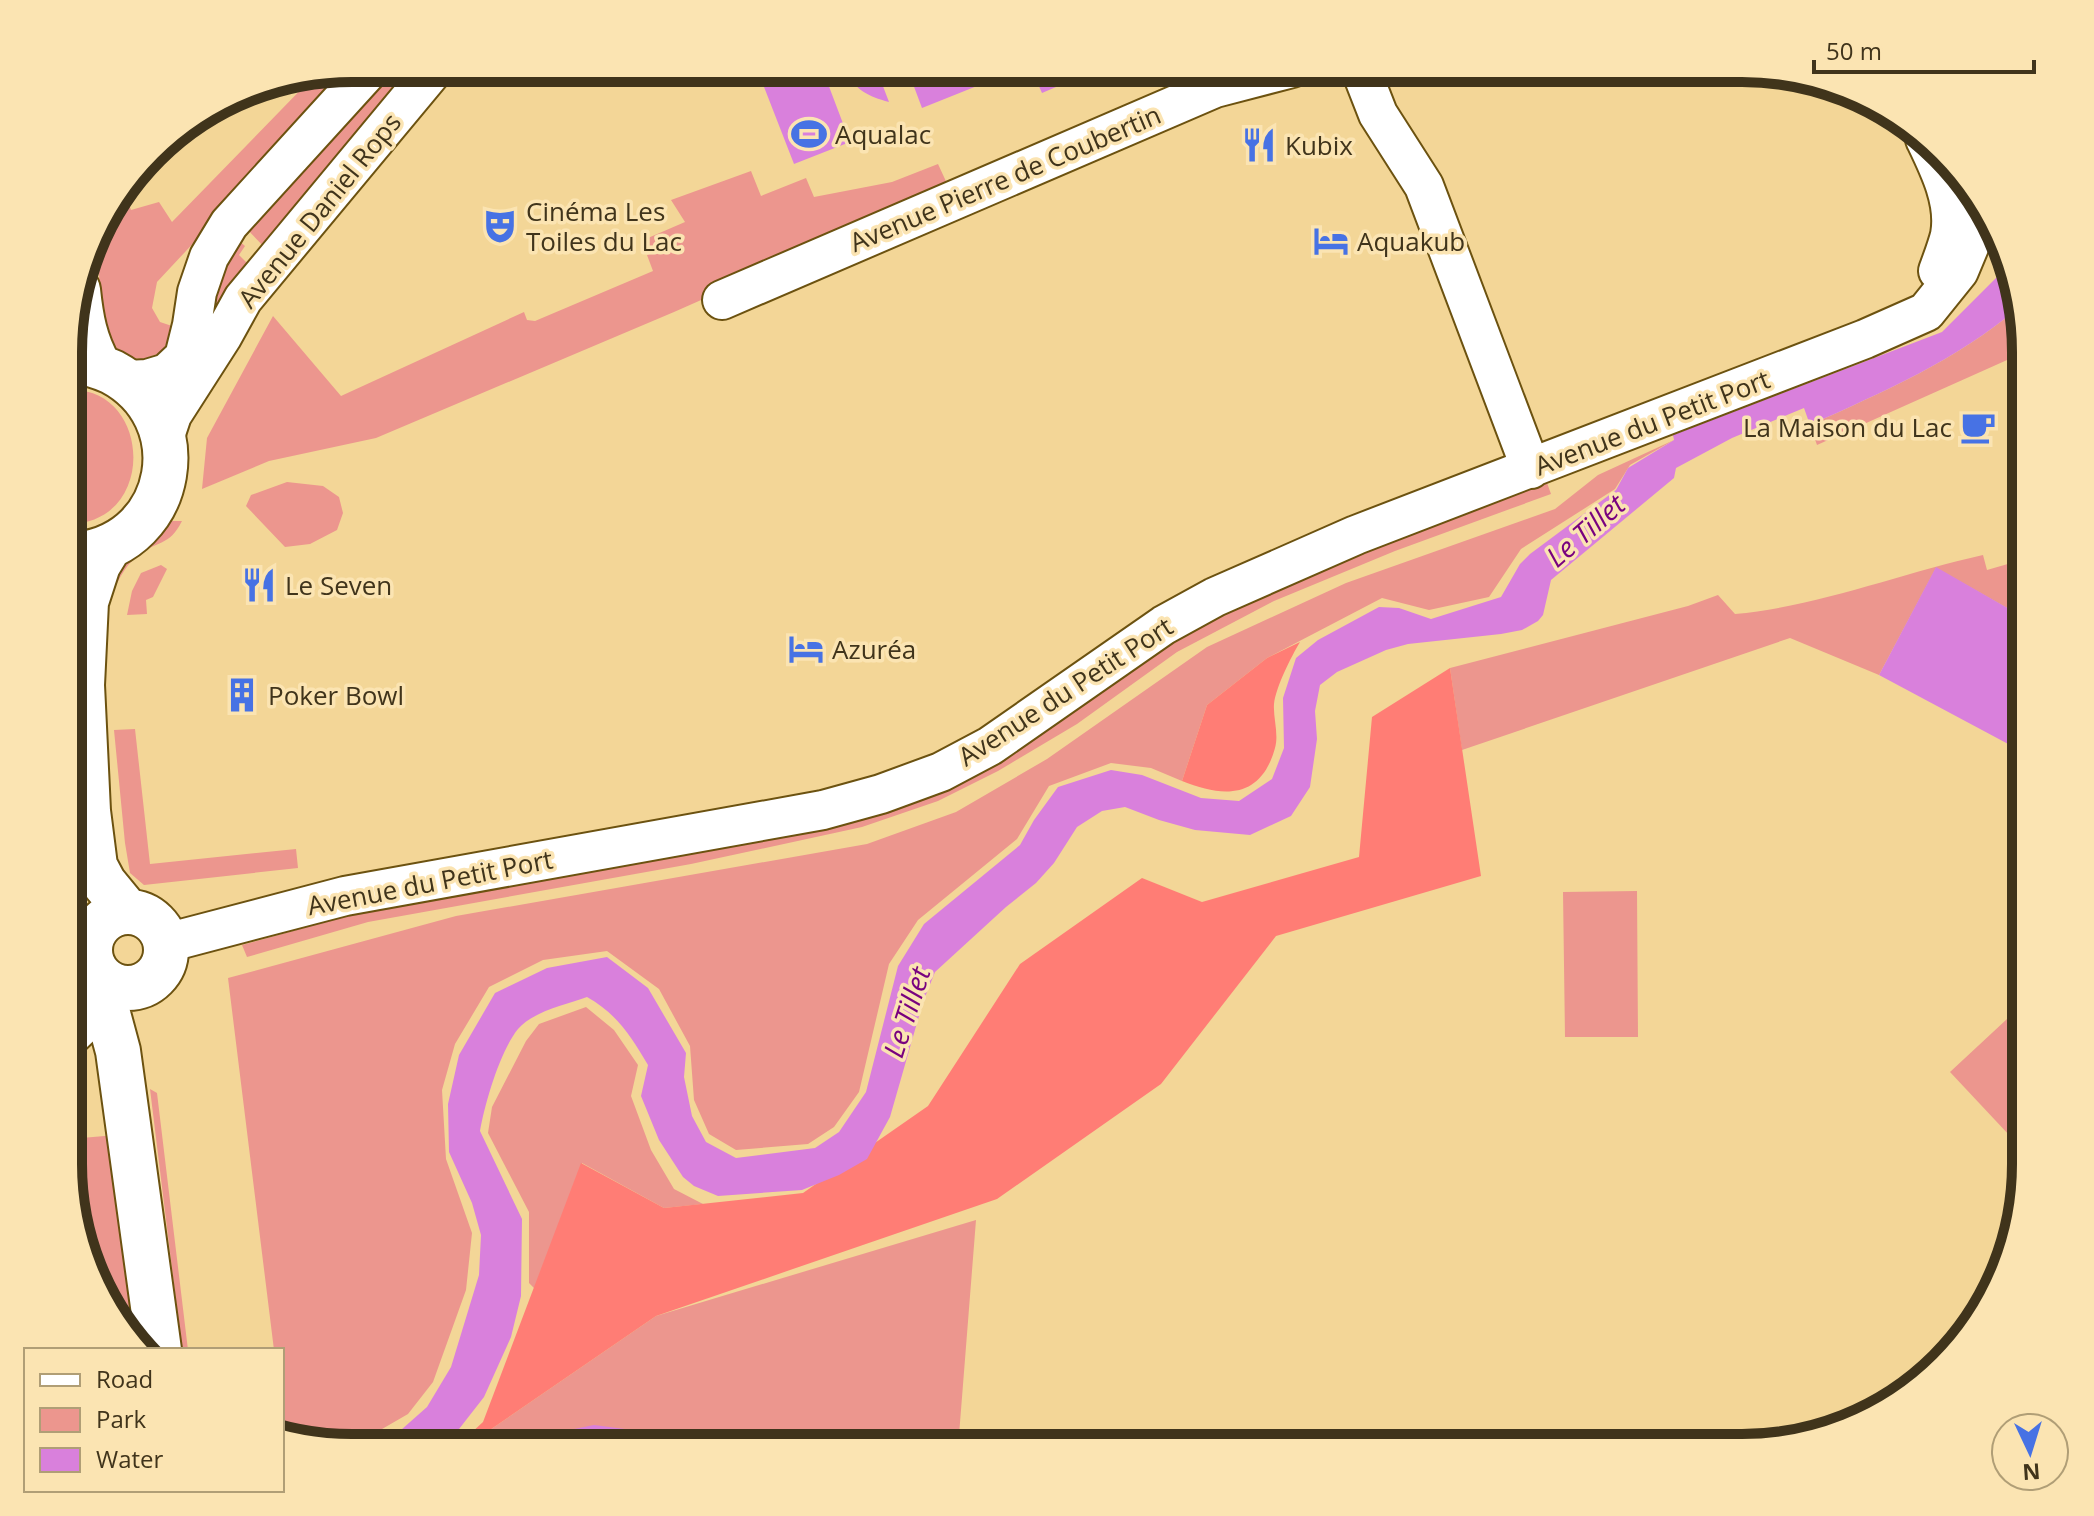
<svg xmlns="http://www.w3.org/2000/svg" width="2094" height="1516" font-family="'Open Sans',sans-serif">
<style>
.green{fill:#ec968e}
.forest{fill:#ff7d75}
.water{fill:#d980dc}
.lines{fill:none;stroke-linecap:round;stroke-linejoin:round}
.minor-casing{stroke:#6c5210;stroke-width:42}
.major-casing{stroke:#6c5210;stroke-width:48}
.minor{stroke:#fff;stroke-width:38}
.major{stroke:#fff;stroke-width:44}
.labels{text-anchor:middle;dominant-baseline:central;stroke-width:7;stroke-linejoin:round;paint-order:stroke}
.poi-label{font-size:26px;fill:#40341b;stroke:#fbe4b2;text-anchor:start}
.street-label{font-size:26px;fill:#40341b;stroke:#fbe4b2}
.water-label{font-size:28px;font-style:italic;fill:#78017f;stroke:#fbe4b2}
.rim{fill:none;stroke:#40341b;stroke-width:10}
</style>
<rect width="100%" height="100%" fill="#f3d697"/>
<path class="green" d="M 393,68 L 427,68 L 268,251 L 244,226 Z
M 348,69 L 269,162 L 157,282 L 152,308 L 160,322 L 172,326 L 169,340 L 161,353 L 142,359 L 124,357 L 106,339 L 100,316 L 98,226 L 130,184 L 127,199 L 131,210 L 159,202 L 172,222 L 315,75 Z
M 938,164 L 950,190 L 674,312 L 376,438 L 269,461 L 202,489 L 207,438 L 273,316 L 341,396 L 524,312 L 527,320 L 535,321 L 653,271 L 647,255 L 655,252 L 641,241 L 685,222 L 671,200 L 751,171 L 761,196 L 806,178 L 814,197 L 892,182 Z
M 233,236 L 245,246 L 239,255 L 255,271 L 213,324 L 211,281 Z
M 2018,308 L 2025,334 L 2025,352 L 1817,445 L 1810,425 C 1883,392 1957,360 2018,308 Z
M 70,390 C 151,387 158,522 70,524 Z
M 1674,440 L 1630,465 L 1615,489 L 1521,549 L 1489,597 L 1429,610 L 1382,598 L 1267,658 L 1207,705 L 1182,781 L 1151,768 L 1111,763 L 1049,786 L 1017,839 L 918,920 L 889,964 L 859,1092 L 834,1127 L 808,1144 L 736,1150 L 709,1134 L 694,1100 L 690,1046 L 659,989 L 607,951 L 543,960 L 489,987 L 455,1044 L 442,1090 L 446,1159 L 472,1233 L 466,1290 L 433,1382 L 408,1414 L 351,1447 L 334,1447 L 284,1436 L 282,1350 L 274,1350 L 228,978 L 456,916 L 867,844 L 956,812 L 1047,759 L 1207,647 L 1346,583 L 1555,509 L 1598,475 Z
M 1546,480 L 1551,494 L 1395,551 L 1274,601 L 1177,652 L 1077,724 L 998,771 L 938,801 L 862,827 L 691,864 L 368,922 L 247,957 L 242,945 L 365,911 L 884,810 L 1167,641 L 1257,592 Z
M 287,482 L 323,486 L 339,497 L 343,513 L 337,530 L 310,544 L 285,547 L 246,506 L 251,495 Z
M 159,521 L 182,521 C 169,547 157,540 137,556 C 123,568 117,583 110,599 L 100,598 L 111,573 Z
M 1983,555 L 1987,570 L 2025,559 L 2025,618 L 1936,568 L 1879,675 L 1790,638 L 1462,750 L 1450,668 L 1688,606 L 1718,595 L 1735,614 C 1816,607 1902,573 1983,555 Z
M 161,565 L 167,569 L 153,597 L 146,600 L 147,614 L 127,615 L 132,591 L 141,573 Z
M 135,729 L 150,864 L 296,849 L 298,868 L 144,885 L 130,873 L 125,843 L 114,730 Z
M 1637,891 L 1638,1037 L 1565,1037 L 1563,892 Z
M 70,945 L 79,995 L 70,1010 Z
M 2021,1006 L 2025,1011 L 2025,1152 L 1950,1072 Z
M 586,1007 L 614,1030 L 638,1065 L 631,1096 L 651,1150 L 674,1189 L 703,1204 L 664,1208 L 582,1163 L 535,1289 L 529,1283 L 529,1212 L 488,1133 L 492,1107 L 526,1041 L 539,1024 Z
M 150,1089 L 157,1093 L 188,1350 L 182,1350 Z
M 116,1135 L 144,1349 L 106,1305 L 70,1200 L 70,1139 Z
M 976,1220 L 958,1448 L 465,1447 L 656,1316 Z"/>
<path class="forest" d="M 1300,642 C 1291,657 1276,687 1274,704 C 1273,718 1279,734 1275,748 C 1261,799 1224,798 1182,781 L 1207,705 L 1267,658 Z
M 1450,668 L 1481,876 L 1276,936 L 1161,1084 L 997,1199 L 656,1316 L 465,1447 L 456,1447 L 483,1422 L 581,1163 L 664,1208 L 803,1193 L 928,1106 L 1020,964 L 1142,878 L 1202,902 L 1359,857 L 1372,717 Z"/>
<path class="water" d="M 822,68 L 850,142 L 794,164 L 757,69 Z
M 855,68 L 876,68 L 889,102 C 868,96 856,91 846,71 Z
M 907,68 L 1005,68 L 1007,74 L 922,108 Z
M 1045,68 L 1073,68 L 1077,78 L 1042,93 L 1033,73 Z
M 2007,267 L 2018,308 C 1957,360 1883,392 1810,425 L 1804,408 L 1732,438 L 1676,468 L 1674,478 L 1551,580 L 1543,615 L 1538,621 L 1522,630 L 1501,634 L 1408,644 L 1386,650 L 1337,672 L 1320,685 L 1315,711 L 1317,739 L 1310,787 L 1291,816 L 1250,835 L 1195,830 L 1159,820 L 1125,807 L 1102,811 L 1077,827 L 1054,863 L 1036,883 L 1006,907 L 935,972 L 923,1002 L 890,1117 L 867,1159 L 839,1175 L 802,1190 L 718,1196 L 694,1186 L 683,1177 L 659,1140 L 641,1096 L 648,1065 C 631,1036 617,1014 587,997 C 565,1005 534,1011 518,1029 C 500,1051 485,1103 480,1131 L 522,1219 L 521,1296 L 511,1337 L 484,1397 L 445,1447 L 370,1447 L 401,1430 L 427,1407 L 451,1367 L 479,1275 L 481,1235 L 472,1203 L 449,1152 L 448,1104 L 459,1055 L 495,993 L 547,968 L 607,957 L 648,988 L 686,1053 L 684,1077 L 692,1116 L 706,1142 L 736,1158 L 815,1148 L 839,1132 L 866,1092 L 898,966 L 924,924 L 1020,845 L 1034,820 L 1058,787 L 1111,770 L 1142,775 L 1201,798 L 1239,801 L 1272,779 L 1284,748 L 1283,698 L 1296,658 L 1318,640 L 1379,607 L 1399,608 L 1431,619 L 1501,597 L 1520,564 L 1530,554 L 1616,490 L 1628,468 L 1674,440 L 1673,435 L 1942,332 Z
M 1936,567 L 2025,618 L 2025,753 L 1879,675 Z
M 594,1425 L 625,1429 L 658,1448 L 535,1447 L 564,1431 Z"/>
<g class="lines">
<g class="minor-casing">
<path id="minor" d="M 1360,68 L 1378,114 L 1424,186 L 1531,469
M 1925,139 C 1939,168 1956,202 1950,235 C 1947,247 1942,260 1938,271
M 722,300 L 1215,88 L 1292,68
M 127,380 L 147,379 L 167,373 L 184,357 L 192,325 L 197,292 L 209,257 L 229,224 L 371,68
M 164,439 L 172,415 L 222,337 L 243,299 L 435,68
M 166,943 L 345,896 L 823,810 L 881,794 L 941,772 L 990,746 L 1164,625 L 1215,597 L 1356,535 L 1865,339 L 1926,312 L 1959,271 L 1974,235 L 1980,206
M 70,1037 L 91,1017 L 105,996"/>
</g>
<g class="major-casing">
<path id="major" d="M 78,290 C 81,319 85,341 99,366
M 70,362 C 85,361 99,366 112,372 C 197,417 176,541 81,554
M 109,547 L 98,565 L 86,602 L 82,685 L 88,811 L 95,866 L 104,883 L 127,911
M90 950a38 38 0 1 1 76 0a38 38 0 1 1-76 0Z
M 97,973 L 118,1051 L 159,1350"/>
</g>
<use href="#minor" class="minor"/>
<use href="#major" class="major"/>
</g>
<defs>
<g id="stadium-bare" transform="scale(2.76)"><path d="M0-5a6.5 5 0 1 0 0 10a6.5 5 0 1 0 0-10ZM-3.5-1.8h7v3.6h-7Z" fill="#4772e4" stroke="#fbe4b2" stroke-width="2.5" paint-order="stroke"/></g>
<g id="restaurant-bare" transform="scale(2.76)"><path d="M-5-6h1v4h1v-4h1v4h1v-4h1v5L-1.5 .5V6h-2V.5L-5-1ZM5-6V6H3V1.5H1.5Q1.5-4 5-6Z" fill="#4772e4" stroke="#fbe4b2" stroke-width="2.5" paint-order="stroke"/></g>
<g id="theatre-bare" transform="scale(2.76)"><path d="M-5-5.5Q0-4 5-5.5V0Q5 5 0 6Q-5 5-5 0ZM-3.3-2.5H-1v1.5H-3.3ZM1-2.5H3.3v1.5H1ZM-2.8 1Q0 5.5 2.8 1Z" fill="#4772e4" stroke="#fbe4b2" stroke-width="2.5" paint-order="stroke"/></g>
<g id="hotel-bare" transform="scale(2.76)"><path d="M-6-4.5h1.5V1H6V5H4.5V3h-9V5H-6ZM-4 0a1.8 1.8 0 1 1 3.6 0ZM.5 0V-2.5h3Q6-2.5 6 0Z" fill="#4772e4" stroke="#fbe4b2" stroke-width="2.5" paint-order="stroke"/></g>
<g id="cafe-bare" transform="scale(2.76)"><path d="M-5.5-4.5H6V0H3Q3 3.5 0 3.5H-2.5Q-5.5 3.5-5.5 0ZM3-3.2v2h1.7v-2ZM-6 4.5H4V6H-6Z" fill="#4772e4" stroke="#fbe4b2" stroke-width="2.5" paint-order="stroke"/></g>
<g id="building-bare" transform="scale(2.76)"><path d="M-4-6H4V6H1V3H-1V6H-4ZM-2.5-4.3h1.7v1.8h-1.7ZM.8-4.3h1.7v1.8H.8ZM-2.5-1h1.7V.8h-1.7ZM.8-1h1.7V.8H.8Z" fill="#4772e4" stroke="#fbe4b2" stroke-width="2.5" paint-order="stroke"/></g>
</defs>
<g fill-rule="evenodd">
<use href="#stadium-bare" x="809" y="134"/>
<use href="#restaurant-bare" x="1259" y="145"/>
<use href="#theatre-bare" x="500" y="226"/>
<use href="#hotel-bare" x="1331" y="241"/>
<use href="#cafe-bare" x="1978" y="427"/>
<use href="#restaurant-bare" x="259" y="585"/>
<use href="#hotel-bare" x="806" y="649"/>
<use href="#building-bare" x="242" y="695"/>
</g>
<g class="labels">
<g class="poi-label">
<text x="835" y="134">Aqualac</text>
<text x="1285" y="145">Kubix</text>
<text x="526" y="211">Cinéma Les<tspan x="526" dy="30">Toiles du Lac</tspan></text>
<text x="1357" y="241">Aquakub</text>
<text x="1952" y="427" text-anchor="end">La Maison du Lac</text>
<text x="285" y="585">Le Seven</text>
<text x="832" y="649">Azuréa</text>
<text x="268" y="695">Poker Bowl</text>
</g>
<g class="street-label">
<text transform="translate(1005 178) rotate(-23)">Avenue Pierre de Coubertin</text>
<text transform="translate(319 210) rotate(-51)">Avenue Daniel Rops</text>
<text transform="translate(1652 422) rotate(-21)">Avenue du Petit Port</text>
<text transform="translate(1065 691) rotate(-33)">Avenue du Petit Port</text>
<text transform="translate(430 882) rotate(-11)">Avenue du Petit Port</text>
</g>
<g class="water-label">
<text transform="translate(1585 530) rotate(-41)">Le Tillet</text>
<text transform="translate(906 1012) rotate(-72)">Le Tillet</text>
</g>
</g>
<path d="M0 0H2094V1516H0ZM352 82H1742A270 270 0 0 1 2012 352V1164A270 270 0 0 1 1742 1434H352A270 270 0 0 1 82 1164V352A270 270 0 0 1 352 82Z" fill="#fbe4b2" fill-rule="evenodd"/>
<path class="rim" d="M352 82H1742A270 270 0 0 1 2012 352V1164A270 270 0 0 1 1742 1434H352A270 270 0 0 1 82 1164V352A270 270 0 0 1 352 82Z"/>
<rect x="24" y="1348" width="260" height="144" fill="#fbe4b2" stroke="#b09e76" stroke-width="2"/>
<rect x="40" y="1374" width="40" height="12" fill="#ffffff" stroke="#b09e76" stroke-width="2"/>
<text x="96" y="1388" font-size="24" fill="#40341b">Road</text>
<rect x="40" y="1408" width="40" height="24" fill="#ec968e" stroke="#b09e76" stroke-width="2"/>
<text x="96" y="1428" font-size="24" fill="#40341b">Park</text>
<rect x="40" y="1448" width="40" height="24" fill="#d980dc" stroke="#b09e76" stroke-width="2"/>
<text x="96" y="1468" font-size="24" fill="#40341b">Water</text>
<g transform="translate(2030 1452) rotate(176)"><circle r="38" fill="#fbe4b2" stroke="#b09e76" stroke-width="2"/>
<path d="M0-6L14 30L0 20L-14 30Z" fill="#4772e4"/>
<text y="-12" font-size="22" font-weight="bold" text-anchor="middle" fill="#40341b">N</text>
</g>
<path d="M1814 60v12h220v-12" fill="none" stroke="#40341b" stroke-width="4"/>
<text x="1826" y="60" font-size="24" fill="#40341b" stroke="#fbe4b2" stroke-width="6" paint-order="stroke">50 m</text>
</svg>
